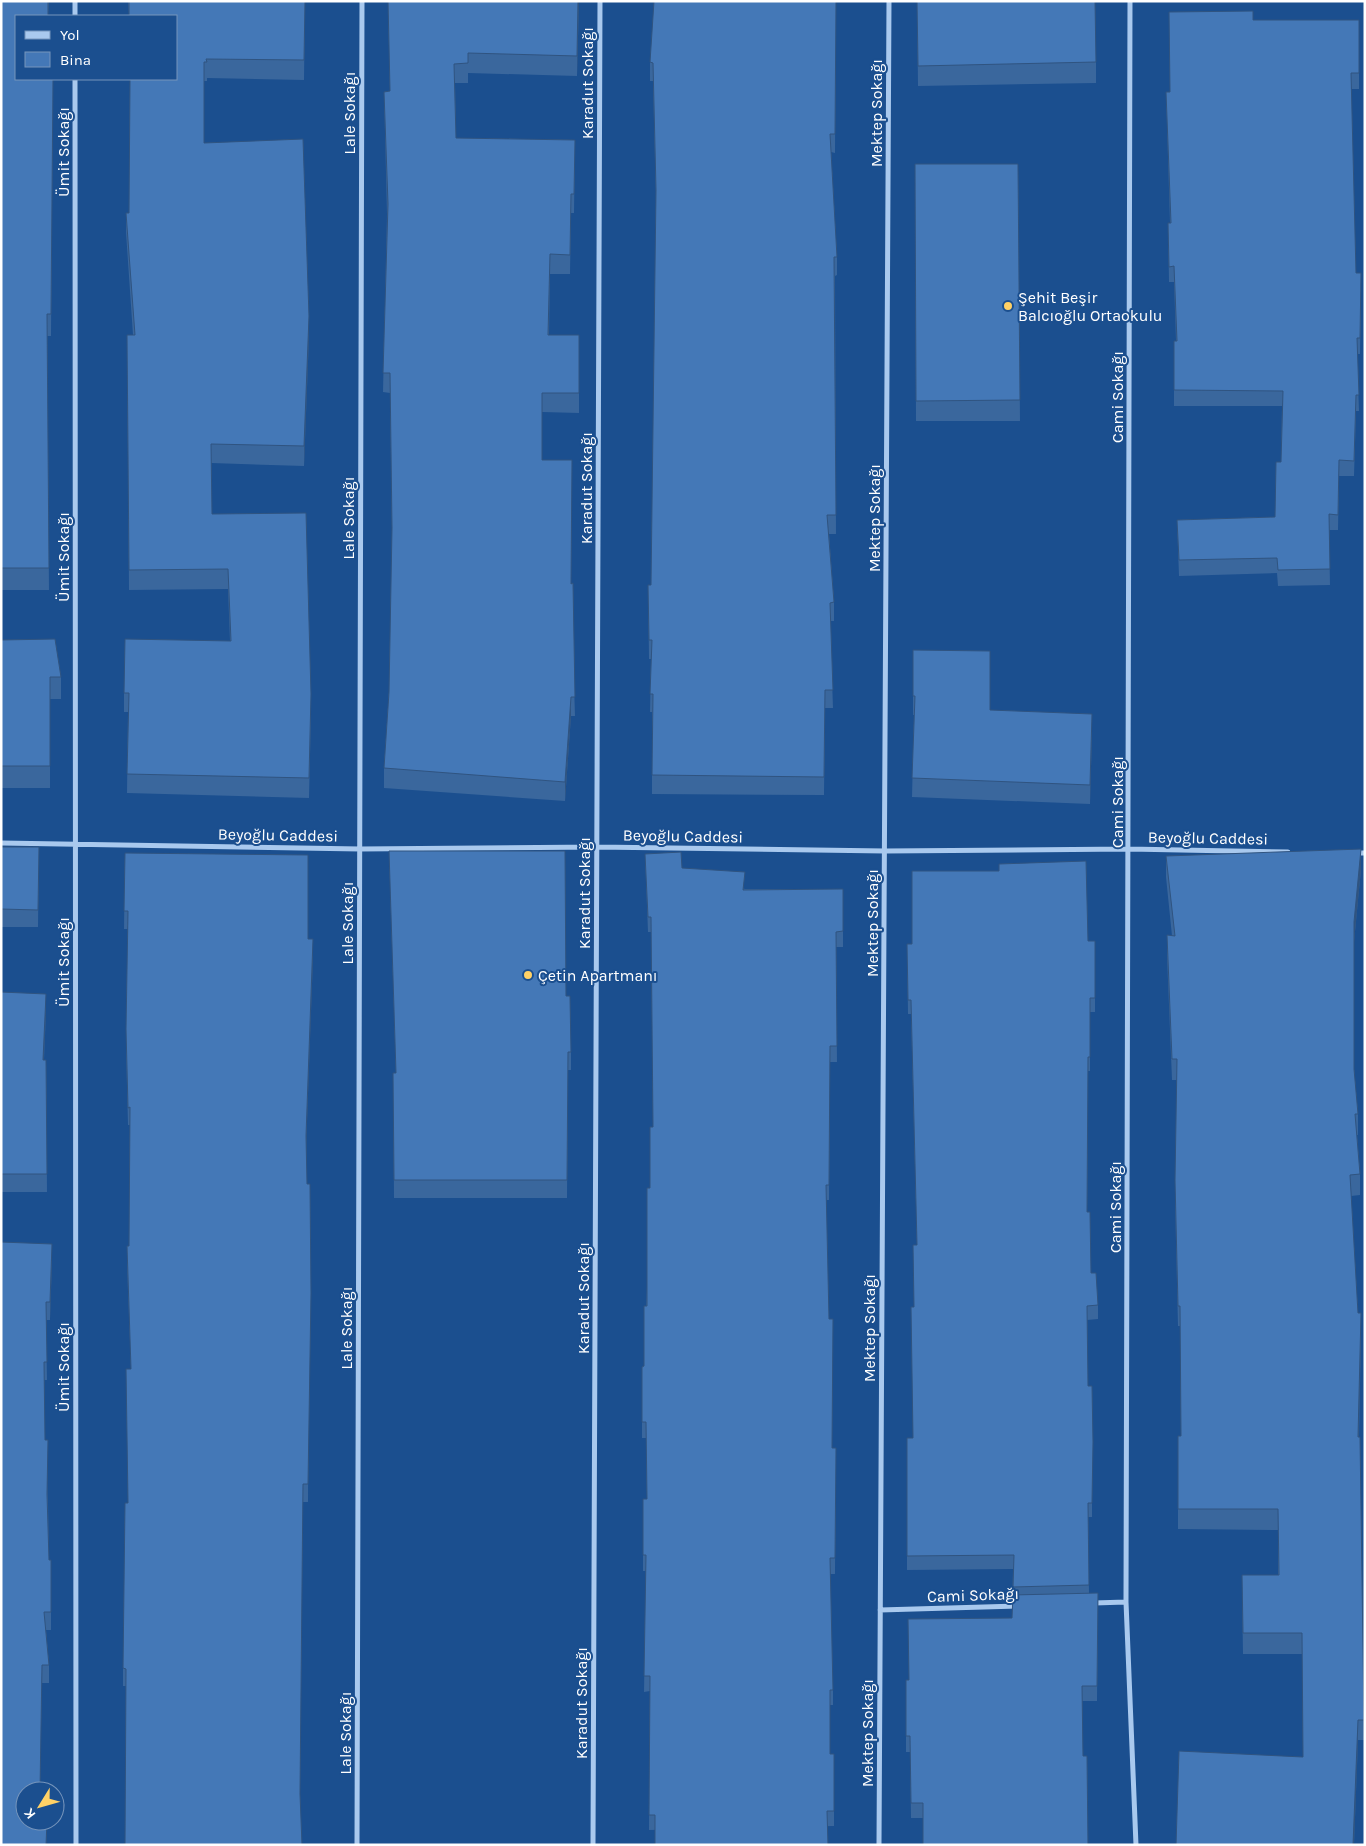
<svg xmlns="http://www.w3.org/2000/svg" width="1366" height="1846" font-family="Karla,sans-serif">
<style>
.lines{fill:none;stroke-linecap:round;stroke-linejoin:round}
.minor{stroke:#a9c9ee;stroke-width:5}
.wall{fill:#3a679d}
.shaded-wall{fill:#305480}
.building{fill:#4478b7;stroke:#305480}
.poi-dot{fill:#ffd166;stroke:#1b4f8f;stroke-width:2}
.labels{text-anchor:middle;dominant-baseline:central;stroke-width:4;stroke-linejoin:round;paint-order:stroke}
.street-label{font-size:16px;fill:#fff;stroke:#1b4f8f}
.poi-label{font-size:16px;fill:#fff;stroke:#1b4f8f;text-anchor:start}
</style>
<rect width="100%" height="100%" fill="#1b4f8f"/>
<g class="lines">
<path class="minor" d="M 75,1 L 75,16
M 1130,1 L 1126,1602 L 1136,1845
M 75,79 L 76,1845
M 1,843 L 360,849 L 597,847 L 885,851 L 1129,849 L 1288,852
M 1354,853 L 1365,853
M 1094,1603 L 1126,1602
M 880,1610 L 1018,1606
M 357,1845 L 362,1
M 593,1845 L 600,1
M 879,1845 L 889,1"/>
</g>
<path class="wall" d="M 1,1 L 49,1 L 48,16 L 16,16 L 53,79 L 51,336 L 47,336 L 49,590 L 1,590 Z
M 128,1 L 305,1 L 304,80 L 207,78 L 207,81 L 204,81 L 204,143 L 309,336 L 304,466 L 211,463 L 212,514 L 311,713 L 309,798 L 127,793 L 128,712 L 124,712 L 124,693 L 230,641 L 228,589 L 129,590 L 127,335 L 133,335 L 126,232 L 126,213 L 129,213 L 130,79 L 176,79 L 176,16 L 129,16 Z
M 388,1 L 579,1 L 577,76 L 468,73 L 468,83 L 455,83 L 456,138 L 575,140 L 574,213 L 571,213 L 570,274 L 550,274 L 549,335 L 579,335 L 579,413 L 542,412 L 542,460 L 571,584 L 575,716 L 571,716 L 565,801 L 384,788 L 384,768 L 389,692 L 392,535 L 390,393 L 383,392 L 387,214 L 384,92 L 390,91 Z
M 836,1 L 835,153 L 831,152 L 837,257 L 837,275 L 835,276 L 836,534 L 829,534 L 834,602 L 834,621 L 830,621 L 833,708 L 825,708 L 824,795 L 652,794 L 652,712 L 650,712 L 651,659 L 649,659 L 648,585 L 651,585 L 656,201 L 653,81 L 650,81 L 650,62 Z
M 917,1 L 1096,62 L 1096,83 L 918,86 Z
M 1253,20 L 1359,20 L 1359,89 L 1351,89 L 1356,273 L 1361,289 L 1360,354 L 1357,354 L 1359,411 L 1356,411 L 1354,476 L 1339,476 L 1338,530 L 1329,530 L 1330,585 L 1278,586 L 1277,573 L 1179,576 L 1177,520 L 1275,517 L 1281,462 L 1282,406 L 1174,406 L 1174,341 L 1176,341 L 1174,282 L 1169,282 L 1168,223 L 1170,223 L 1166,92 L 1169,92 Z
M 915,164 L 1018,164 L 1020,421 L 916,421 Z
M 1,640 L 61,677 L 61,699 L 50,699 L 50,788 L 1,788 Z
M 913,650 L 990,710 L 1092,733 L 1090,804 L 912,797 L 914,715 L 913,715 Z
M 1,847 L 39,847 L 38,927 L 1,927 Z
M 389,851 L 566,996 L 571,1052 L 571,1070 L 568,1070 L 567,1198 L 394,1198 L 393,1073 L 396,1073 Z
M 125,853 L 308,939 L 313,957 L 306,1149 L 307,1184 L 310,1184 L 308,1502 L 303,1502 L 126,1686 L 123,1686 L 123,1668 L 128,1503 L 131,1369 L 127,1264 L 127,1246 L 129,1246 L 130,1125 L 128,1125 L 126,1047 L 128,929 L 124,929 Z
M 645,854 L 682,868 L 745,889 L 843,889 L 843,947 L 836,947 L 837,1062 L 830,1062 L 829,1200 L 826,1200 L 832,1448 L 836,1448 L 835,1574 L 830,1574 L 833,1690 L 833,1705 L 830,1705 L 830,1754 L 834,1754 L 834,1826 L 649,1830 L 650,1691 L 644,1692 L 646,1571 L 643,1571 L 643,1499 L 647,1499 L 646,1438 L 642,1438 L 642,1367 L 644,1366 L 653,1127 L 651,932 L 648,932 Z
M 1166,856 L 1361,869 L 1354,942 L 1354,1069 L 1358,1114 L 1358,1135 L 1357,1135 L 1360,1174 L 1360,1195 L 1351,1196 L 1358,1313 L 1361,1333 L 1359,1437 L 1364,1740 L 1358,1740 L 1354,1845 L 1176,1845 L 1303,1757 L 1302,1654 L 1243,1654 L 1242,1595 L 1278,1575 L 1278,1530 L 1178,1529 L 1178,1436 L 1181,1436 L 1180,1326 L 1178,1326 L 1175,1200 L 1177,1080 L 1172,1080 L 1167,956 L 1167,935 L 1172,936 L 1166,877 Z
M 1088,941 L 1095,998 L 1095,1012 L 1090,1012 L 1090,1071 L 1088,1071 L 1087,1212 L 1091,1273 L 1098,1305 L 1098,1319 L 1087,1320 L 1088,1386 L 1092,1386 L 1092,1517 L 1088,1517 L 1089,1594 L 1098,1593 L 1097,1701 L 1082,1701 L 923,1818 L 911,1818 L 910,1752 L 906,1752 L 906,1680 L 909,1680 L 1012,1618 L 1013,1569 L 907,1570 L 907,1438 L 913,1438 L 914,1307 L 917,1245 L 911,1014 L 908,1014 L 907,944 Z
M 1,992 L 46,1012 L 44,1060 L 46,1060 L 47,1192 L 1,1192 Z
M 1,1242 L 52,1261 L 50,1320 L 46,1320 L 47,1380 L 44,1380 L 45,1440 L 48,1503 L 49,1560 L 51,1560 L 51,1630 L 46,1630 L 49,1665 L 49,1683 L 42,1683 Z"/>
<path class="shaded-wall" d="M 578,1 L 579,1 L 577,76 L 577,56 Z
M 309,316 L 309,336 L 304,466 L 304,446 Z
M 571,697 L 571,716 L 565,801 L 565,782 Z
M 1092,714 L 1092,733 L 1090,804 L 1090,785 Z
M 1361,849 L 1361,869 L 1354,942 L 1354,922 Z
M 313,939 L 313,957 L 306,1154 L 306,1136 Z
M 46,994 L 46,1012 L 43,1077 L 43,1060 Z
M 52,1244 L 52,1261 L 50,1320 L 50,1302 Z
M 1361,1313 L 1361,1333 L 1358,1457 L 1358,1437 Z
M 1358,1720 L 1358,1740 L 1354,1845 L 1353,1845 Z"/>
<path class="building" d="M 1,1 L 48,1 L 48,16 L 16,16 L 16,79 L 53,79 L 51,314 L 47,314 L 49,568 L 1,568 Z
M 129,1 L 305,1 L 304,60 L 206,59 L 207,62 L 204,62 L 204,143 L 303,139 L 309,316 L 304,446 L 211,444 L 212,514 L 306,513 L 311,694 L 309,778 L 127,774 L 129,693 L 124,693 L 125,639 L 231,641 L 228,569 L 129,570 L 127,335 L 135,335 L 126,213 L 129,213 L 130,79 L 176,79 L 176,16 L 129,16 Z
M 388,1 L 578,1 L 577,56 L 468,53 L 468,63 L 454,64 L 456,138 L 575,140 L 574,194 L 571,194 L 570,255 L 550,254 L 548,335 L 579,335 L 579,393 L 542,393 L 542,460 L 572,460 L 571,584 L 573,583 L 575,697 L 571,697 L 565,782 L 384,768 L 389,692 L 392,528 L 390,373 L 383,373 L 388,204 L 384,92 L 390,91 Z
M 654,1 L 836,1 L 835,134 L 830,134 L 837,257 L 834,257 L 836,515 L 827,515 L 834,602 L 830,603 L 833,690 L 825,690 L 824,777 L 652,775 L 653,694 L 650,694 L 652,640 L 649,640 L 648,585 L 651,585 L 656,190 L 653,63 L 650,62 Z
M 917,1 L 1095,1 L 1096,62 L 918,66 Z
M 1253,11 L 1253,20 L 1359,20 L 1359,73 L 1351,73 L 1356,273 L 1361,273 L 1360,338 L 1357,338 L 1359,395 L 1356,395 L 1354,461 L 1339,460 L 1338,515 L 1329,514 L 1330,569 L 1278,570 L 1277,558 L 1179,560 L 1177,520 L 1275,517 L 1276,462 L 1281,462 L 1283,391 L 1174,390 L 1174,341 L 1177,341 L 1174,266 L 1169,267 L 1168,223 L 1171,223 L 1166,92 L 1170,92 L 1169,12 Z
M 915,164 L 1018,164 L 1020,400 L 916,401 Z
M 55,639 L 61,677 L 50,677 L 50,766 L 1,766 L 1,640 Z
M 913,650 L 990,651 L 990,710 L 1092,714 L 1090,785 L 912,778 L 915,696 L 913,696 Z
M 1,847 L 39,847 L 38,910 L 1,909 Z
M 1361,849 L 1354,922 L 1354,1069 L 1358,1114 L 1355,1114 L 1360,1174 L 1350,1175 L 1358,1313 L 1361,1313 L 1358,1437 L 1360,1437 L 1364,1720 L 1358,1720 L 1353,1845 L 1176,1845 L 1179,1751 L 1303,1757 L 1302,1633 L 1243,1633 L 1242,1575 L 1279,1575 L 1278,1509 L 1178,1509 L 1178,1436 L 1181,1436 L 1180,1306 L 1178,1306 L 1175,1180 L 1177,1059 L 1172,1059 L 1167,935 L 1175,936 L 1166,856 Z
M 389,851 L 565,851 L 566,996 L 570,996 L 571,1052 L 568,1052 L 567,1180 L 394,1180 L 393,1073 L 396,1073 Z
M 681,852 L 682,868 L 745,872 L 743,890 L 843,889 L 843,931 L 836,932 L 837,1046 L 830,1046 L 829,1185 L 826,1185 L 829,1319 L 833,1319 L 832,1448 L 836,1448 L 835,1558 L 830,1558 L 833,1690 L 830,1690 L 830,1754 L 834,1754 L 834,1811 L 827,1811 L 828,1845 L 655,1845 L 655,1815 L 649,1815 L 650,1676 L 644,1676 L 646,1555 L 643,1555 L 643,1499 L 647,1499 L 646,1422 L 642,1422 L 642,1367 L 644,1366 L 644,1306 L 647,1306 L 647,1188 L 650,1188 L 650,1127 L 653,1127 L 651,917 L 648,917 L 645,854 Z
M 125,853 L 308,855 L 308,939 L 313,939 L 306,1136 L 307,1184 L 310,1184 L 311,1293 L 308,1484 L 303,1484 L 300,1794 L 302,1845 L 125,1845 L 126,1669 L 123,1668 L 125,1503 L 128,1503 L 126,1369 L 131,1369 L 127,1246 L 129,1246 L 130,1107 L 128,1108 L 126,1029 L 128,911 L 124,911 Z
M 1086,861 L 1088,941 L 1095,941 L 1095,998 L 1090,998 L 1090,1057 L 1088,1057 L 1087,1212 L 1090,1212 L 1091,1273 L 1096,1273 L 1098,1305 L 1087,1306 L 1088,1386 L 1092,1386 L 1093,1442 L 1092,1503 L 1088,1503 L 1089,1585 L 1013,1587 L 1014,1555 L 907,1556 L 907,1438 L 913,1438 L 911,1307 L 914,1307 L 913,1245 L 917,1245 L 911,1000 L 908,1000 L 907,944 L 912,944 L 912,871 L 999,871 L 999,864 Z
M 1,992 L 46,994 L 43,1060 L 46,1060 L 47,1174 L 1,1174 Z
M 1,1242 L 52,1244 L 50,1302 L 46,1302 L 47,1362 L 44,1362 L 45,1440 L 48,1440 L 47,1494 L 49,1560 L 51,1560 L 51,1612 L 44,1612 L 49,1665 L 42,1665 L 40,1791 L 25,1791 L 25,1821 L 47,1821 L 46,1845 L 1,1845 Z
M 1098,1593 L 1097,1686 L 1082,1686 L 1083,1756 L 1087,1756 L 1088,1845 L 923,1845 L 923,1803 L 911,1803 L 910,1736 L 906,1736 L 906,1680 L 909,1680 L 908,1619 L 1012,1618 L 1013,1595 Z"/>
<g class="poi-dot">
<circle cx="1008" cy="306" r="5"/>
<circle cx="528" cy="975" r="5"/>
</g>
<g class="labels">
<g class="street-label">
<text transform="translate(587 83) rotate(-90)">Karadut Sokağı</text>
<text transform="translate(349 113) rotate(-90)">Lale Sokağı</text>
<text transform="translate(876 113) rotate(-90)">Mektep Sokağı</text>
<text transform="translate(63 152) rotate(-90)">Ümit Sokağı</text>
<text transform="translate(1117 397) rotate(-90)">Cami Sokağı</text>
<text transform="translate(586 488) rotate(-90)">Karadut Sokağı</text>
<text transform="translate(348 518) rotate(-90)">Lale Sokağı</text>
<text transform="translate(874 518) rotate(-90)">Mektep Sokağı</text>
<text transform="translate(63 557) rotate(-90)">Ümit Sokağı</text>
<text transform="translate(1117 802) rotate(-90)">Cami Sokağı</text>
<text transform="translate(278 835) rotate(1)">Beyoğlu Caddesi</text>
<text transform="translate(683 836) rotate(1)">Beyoğlu Caddesi</text>
<text transform="translate(1208 838) rotate(1)">Beyoğlu Caddesi</text>
<text transform="translate(584 893) rotate(-90)">Karadut Sokağı</text>
<text transform="translate(347 923) rotate(-90)">Lale Sokağı</text>
<text transform="translate(872 923) rotate(-90)">Mektep Sokağı</text>
<text transform="translate(63 962) rotate(-90)">Ümit Sokağı</text>
<text transform="translate(1115 1207) rotate(-90)">Cami Sokağı</text>
<text transform="translate(583 1298) rotate(-90)">Karadut Sokağı</text>
<text transform="translate(346 1328) rotate(-90)">Lale Sokağı</text>
<text transform="translate(869 1328) rotate(-90)">Mektep Sokağı</text>
<text transform="translate(63 1367) rotate(-90)">Ümit Sokağı</text>
<text transform="translate(973 1595) rotate(-2)">Cami Sokağı</text>
<text transform="translate(581 1703) rotate(-90)">Karadut Sokağı</text>
<text transform="translate(345 1733) rotate(-90)">Lale Sokağı</text>
<text transform="translate(867 1733) rotate(-90)">Mektep Sokağı</text>
</g>
<g class="poi-label">
<text x="1018" y="297">Şehit Beşir<tspan x="1018" dy="18">Balcıoğlu Ortaokulu</tspan></text>
<text x="538" y="975">Çetin Apartmanı</text>
</g>
</g>
<rect width="1366" height="1846" fill="none" stroke="#ffffff" stroke-width="5"/>
<rect x="15" y="15" width="162" height="65" fill="#1b4f8f" stroke="#7695bc"/>
<rect x="25" y="31" width="25" height="8" fill="#a9c9ee" stroke="#7695bc"/>
<text x="60" y="40" font-size="15" fill="#ffffff">Yol</text>
<rect x="25" y="52" width="25" height="15" fill="#4478b7" stroke="#7695bc"/>
<text x="60" y="65" font-size="15" fill="#ffffff">Bina</text>
<g transform="translate(40 1806) rotate(233)"><circle r="24" fill="#1b4f8f" stroke="#7695bc"/>
<path d="M0-4L9 19L0 12L-9 19Z" fill="#ffd166"/>
<text y="-8" font-size="14" font-weight="bold" text-anchor="middle" fill="#ffffff">K</text>
</g>
</svg>
